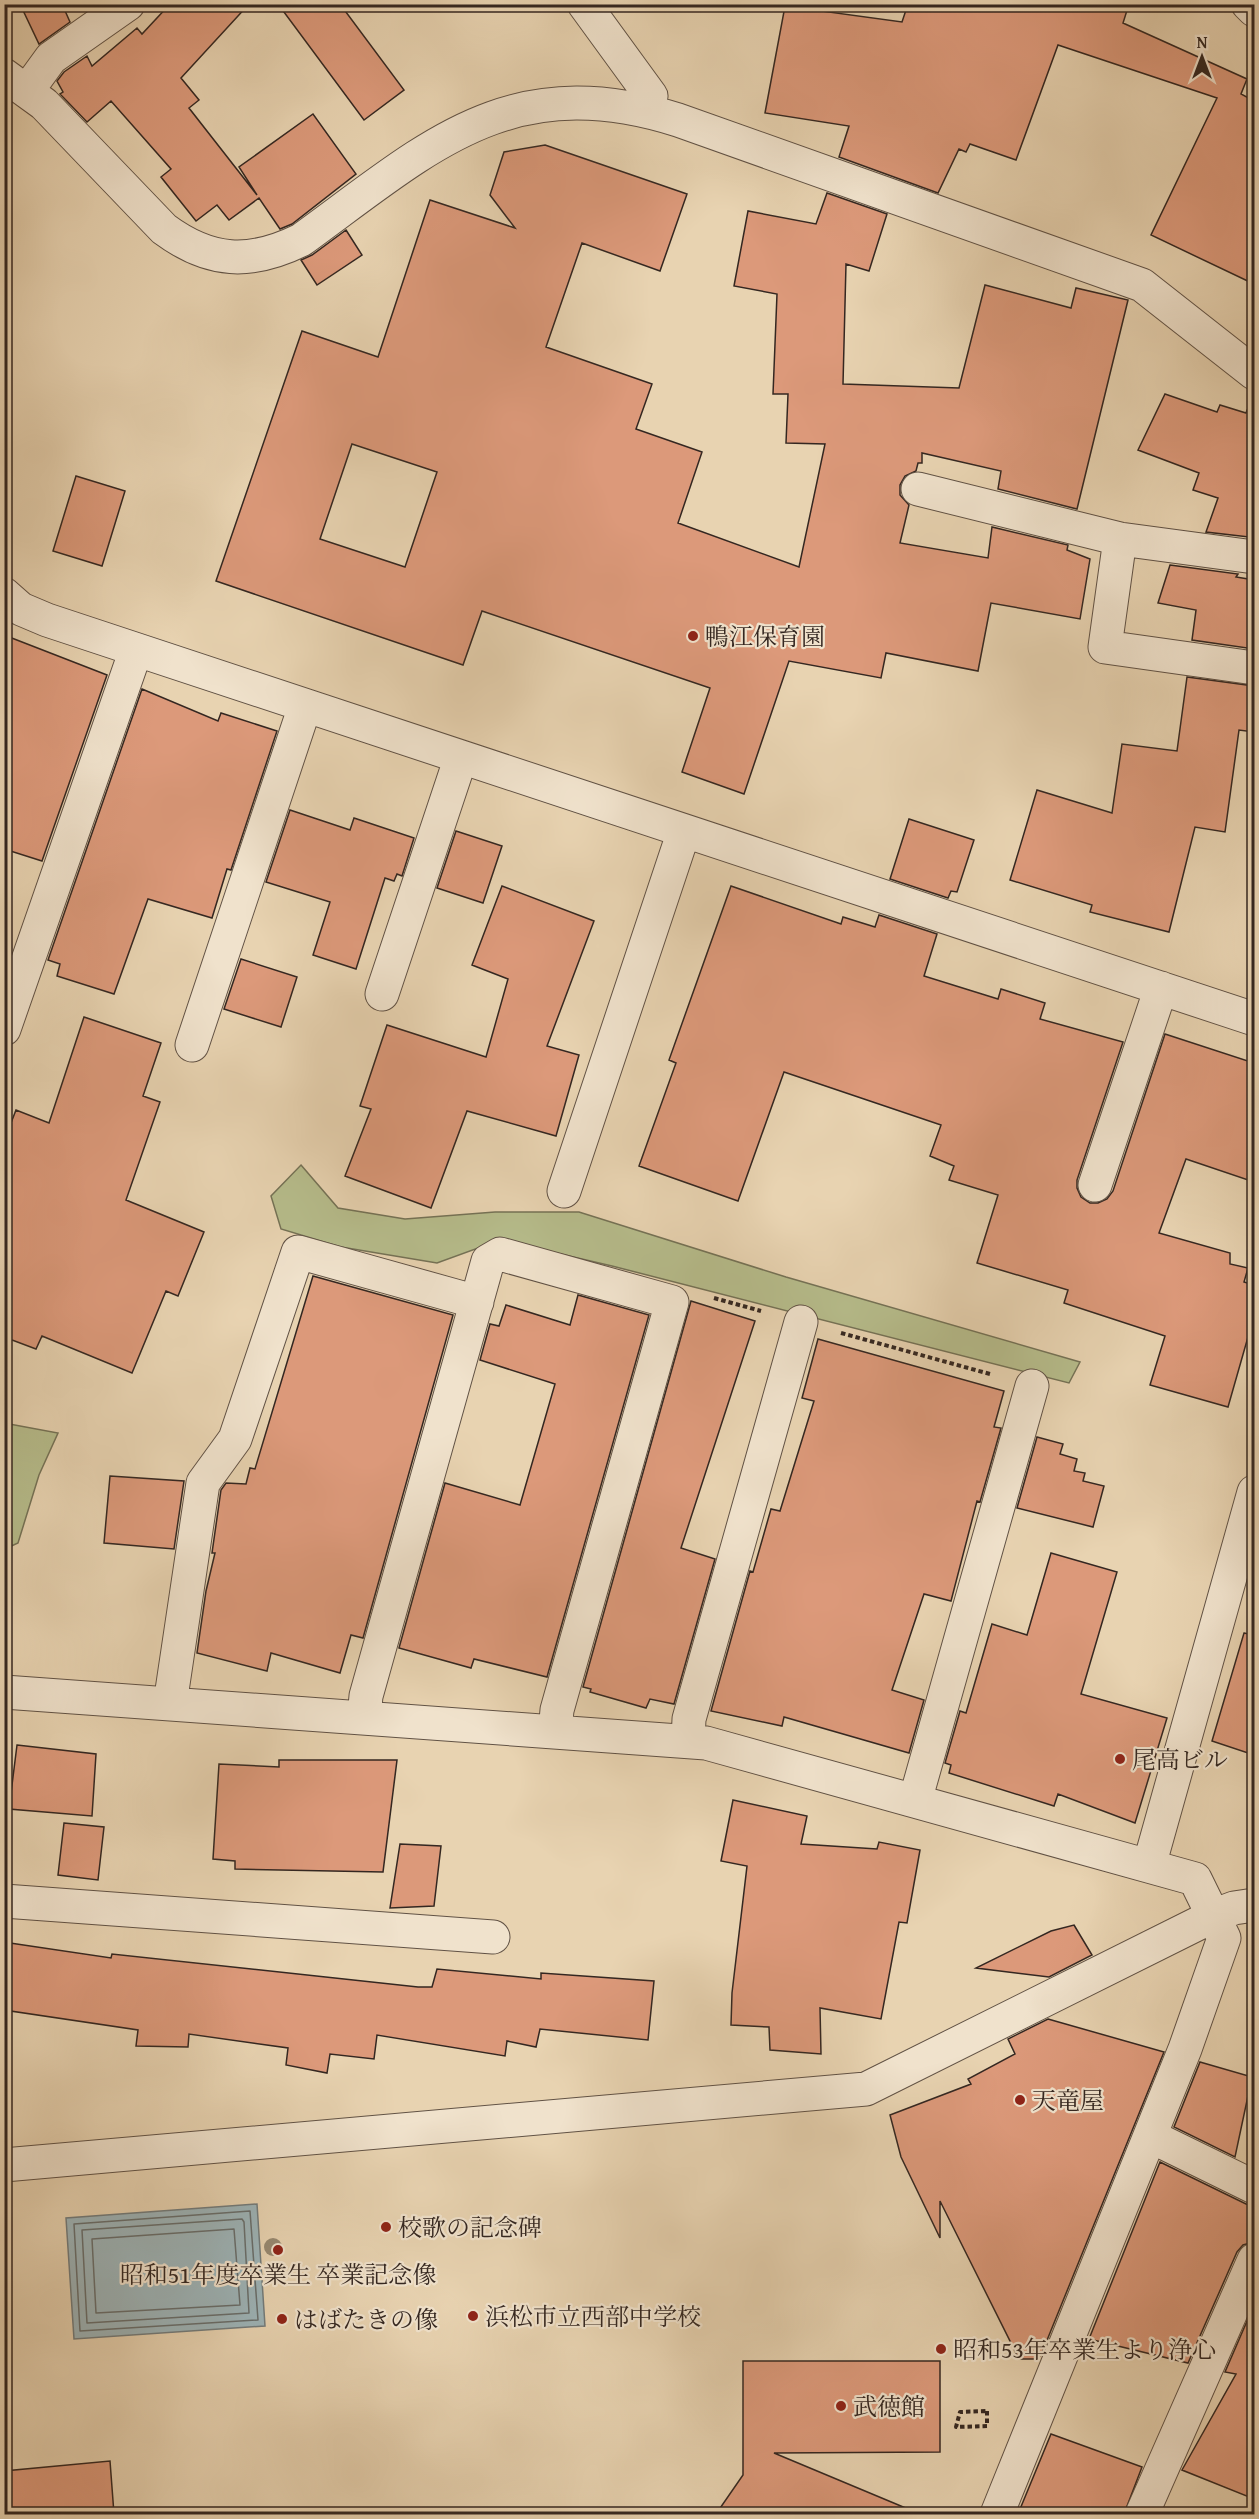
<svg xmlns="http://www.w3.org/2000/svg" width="1259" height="2519" font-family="'Gentium Book Plus','Noto Serif JP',serif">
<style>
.green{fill:#b6bc8b;stroke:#757256;stroke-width:1.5}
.water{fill:#9db4b8;stroke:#737c7c;stroke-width:1.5}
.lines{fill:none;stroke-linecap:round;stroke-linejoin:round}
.shore{stroke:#686e6c;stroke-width:1.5}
.building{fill:#dc997a;stroke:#342721;stroke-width:1.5;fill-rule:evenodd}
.minor-casing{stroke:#615245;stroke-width:35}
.path{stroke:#342721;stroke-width:4;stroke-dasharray:4.5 3;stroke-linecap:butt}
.minor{stroke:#f0e2cc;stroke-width:33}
.tree{fill:#978971}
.poi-dot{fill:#8f2418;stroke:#f0e2cc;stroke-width:2}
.labels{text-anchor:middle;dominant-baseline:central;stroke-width:4.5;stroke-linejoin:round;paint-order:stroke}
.poi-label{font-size:24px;fill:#342721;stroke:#f0e2cc;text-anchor:start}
</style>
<rect width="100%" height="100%" fill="#e8d3b1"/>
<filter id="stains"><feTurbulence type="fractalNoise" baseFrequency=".00333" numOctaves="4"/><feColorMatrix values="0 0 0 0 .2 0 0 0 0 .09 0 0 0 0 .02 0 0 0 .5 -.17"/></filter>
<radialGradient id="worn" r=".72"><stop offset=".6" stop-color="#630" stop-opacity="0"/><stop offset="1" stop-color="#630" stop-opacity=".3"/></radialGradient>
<path class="green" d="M 301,1165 L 338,1208 L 405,1219 L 495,1212 L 579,1212 L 786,1277 L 1080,1362 L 1069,1383 L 612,1266 L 500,1240 L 437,1263 L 341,1247 L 281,1229 L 271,1196 Z
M 4,1423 L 58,1433 L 39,1475 L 18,1543 L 5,1549 Z"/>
<path class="water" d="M 257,2204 L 265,2326 L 74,2339 L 66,2218 Z"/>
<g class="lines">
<path class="shore" d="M 250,2211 L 258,2320 L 80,2331 L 74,2224 Z
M 242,2219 L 244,2222 L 249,2313 L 87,2323 L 82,2230 Z
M 234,2229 L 240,2305 L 96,2313 L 92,2239 Z"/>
</g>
<path class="building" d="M 20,4 L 62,4 L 70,22 L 39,44 Z
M 170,4 L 249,4 L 181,78 L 199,100 L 189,108 L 257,195 L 239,167 L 313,114 L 356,174 L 292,224 L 280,229 L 259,198 L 229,220 L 217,205 L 196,221 L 161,177 L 171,169 L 111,101 L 87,122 L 60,94 L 63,92 L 57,81 L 64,72 L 87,56 L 92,66 L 137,28 L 142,34 Z
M 278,4 L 340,4 L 404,90 L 364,120 Z
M 908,4 L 1129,4 L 1123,23 L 1247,79 L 1241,94 L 1254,101 L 1254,284 L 1151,235 L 1217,98 L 1058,45 L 1016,160 L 970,144 L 966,152 L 959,149 L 938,193 L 839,157 L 849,126 L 765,113 L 785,6 L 902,22 Z
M 545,145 L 687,194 L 660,271 L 582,243 L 546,347 L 652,384 L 636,429 L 702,452 L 678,523 L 799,567 L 825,444 L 786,443 L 788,394 L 773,394 L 777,294 L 734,286 L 748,211 L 816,224 L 827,193 L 887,214 L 869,271 L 846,264 L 843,384 L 959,388 L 985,285 L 1071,308 L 1076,288 L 1128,300 L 1077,509 L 998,489 L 1001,471 L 922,453 L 922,463 L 918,463 L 916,471 L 905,476 L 900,485 L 900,495 L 909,505 L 900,543 L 988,558 L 992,527 L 1068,545 L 1067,550 L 1090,559 L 1080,619 L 991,603 L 978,671 L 886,653 L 881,678 L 789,661 L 744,794 L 682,772 L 710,688 L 482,611 L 463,665 L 216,581 L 302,331 L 378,357 L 430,200 L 515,228 L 490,195 L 504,152 ZM 352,444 L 437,472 L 405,567 L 320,539 Z
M 346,230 L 362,255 L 317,285 L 301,260 L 312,255 Z
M 1165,394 L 1217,412 L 1220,405 L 1246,413 L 1247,410 L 1254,411 L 1254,520 L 1249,537 L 1206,532 L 1218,498 L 1193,490 L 1199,473 L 1138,450 Z
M 76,476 L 125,491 L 102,566 L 53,551 Z
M 1170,565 L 1238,574 L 1236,577 L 1254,580 L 1254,649 L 1192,640 L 1196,610 L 1158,603 Z
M 4,635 L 107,675 L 42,861 L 4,849 Z
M 1187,677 L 1254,686 L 1254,732 L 1239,730 L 1225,832 L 1195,827 L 1169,932 L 1090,912 L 1092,905 L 1010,880 L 1037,790 L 1112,813 L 1122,744 L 1177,751 Z
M 142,689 L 218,721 L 221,713 L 277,731 L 231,870 L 227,869 L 212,918 L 148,899 L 114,994 L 57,976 L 60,964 L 48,960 Z
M 290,810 L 350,830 L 354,818 L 414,838 L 402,876 L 397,874 L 394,881 L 385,878 L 356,969 L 313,955 L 330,902 L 266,882 Z
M 909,819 L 974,840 L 957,892 L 951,891 L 948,898 L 890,879 Z
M 456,831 L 502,846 L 483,903 L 437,888 Z
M 502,886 L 594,921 L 547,1046 L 579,1055 L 556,1136 L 467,1111 L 431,1208 L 345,1176 L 371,1109 L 360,1106 L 387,1025 L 486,1057 L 508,979 L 472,965 Z
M 731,886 L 841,924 L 843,917 L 875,927 L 879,915 L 937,934 L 924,976 L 998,999 L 1001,989 L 1045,1003 L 1040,1019 L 1123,1042 L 1077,1180 L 1077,1188 L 1081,1197 L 1090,1203 L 1098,1203 L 1107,1199 L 1113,1191 L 1165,1034 L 1254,1063 L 1254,1182 L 1186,1159 L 1159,1233 L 1230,1253 L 1230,1264 L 1248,1268 L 1244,1282 L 1254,1285 L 1254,1316 L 1228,1407 L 1150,1385 L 1165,1336 L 1064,1303 L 1068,1290 L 977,1263 L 998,1195 L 949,1180 L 954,1166 L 930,1156 L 941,1125 L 784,1072 L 738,1201 L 639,1166 L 676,1063 L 669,1060 Z
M 241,959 L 297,977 L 281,1027 L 224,1009 Z
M 84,1017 L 161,1043 L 143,1096 L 160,1102 L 126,1200 L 204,1232 L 178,1296 L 166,1291 L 132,1373 L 42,1336 L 36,1349 L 4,1337 L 4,1141 L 16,1110 L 49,1123 Z
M 313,1276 L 453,1315 L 363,1638 L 351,1635 L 340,1673 L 271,1653 L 267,1671 L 197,1653 L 206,1591 L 215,1553 L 212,1553 L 221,1490 L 226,1483 L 246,1484 L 250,1468 L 255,1469 Z
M 578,1295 L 649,1315 L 547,1677 L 474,1659 L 471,1668 L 399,1648 L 445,1483 L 520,1505 L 555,1384 L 480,1360 L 490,1324 L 499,1326 L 506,1305 L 570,1325 Z
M 691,1301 L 755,1321 L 681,1548 L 715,1559 L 674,1704 L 650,1699 L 646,1708 L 590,1692 L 591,1689 L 583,1687 Z
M 818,1339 L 1004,1391 L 994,1427 L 1001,1428 L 980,1502 L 977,1501 L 951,1601 L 924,1594 L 892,1690 L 924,1700 L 909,1753 L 784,1717 L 782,1726 L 711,1711 L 750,1571 L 753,1572 L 771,1509 L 780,1511 L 814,1401 L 802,1398 Z
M 1037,1437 L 1063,1444 L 1060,1454 L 1077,1459 L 1074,1471 L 1085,1473 L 1083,1481 L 1104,1486 L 1093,1527 L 1017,1508 Z
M 110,1476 L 184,1481 L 174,1549 L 104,1543 Z
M 1051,1553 L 1117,1572 L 1081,1694 L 1167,1718 L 1135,1823 L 1058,1794 L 1054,1806 L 949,1773 L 951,1765 L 945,1763 L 960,1711 L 966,1713 L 992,1624 L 1027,1635 Z
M 1244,1633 L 1254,1635 L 1254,1755 L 1212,1741 Z
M 17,1745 L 96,1754 L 92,1816 L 9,1809 Z
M 279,1760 L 397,1760 L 383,1872 L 235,1869 L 235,1861 L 213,1859 L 219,1764 L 279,1767 Z
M 733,1800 L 807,1816 L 801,1844 L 877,1849 L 879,1842 L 920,1850 L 907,1923 L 899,1922 L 881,2019 L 820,2008 L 821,2054 L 770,2050 L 769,2027 L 731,2025 L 732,1993 L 747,1866 L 721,1861 Z
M 64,1823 L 104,1827 L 98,1880 L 58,1875 Z
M 400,1844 L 441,1846 L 434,1906 L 390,1908 Z
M 1074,1925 L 1092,1955 L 1049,1977 L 976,1968 L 1051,1931 Z
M 10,1943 L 111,1958 L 112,1954 L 418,1987 L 432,1987 L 437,1969 L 541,1979 L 541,1973 L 654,1981 L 648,2040 L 540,2029 L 536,2047 L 507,2041 L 505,2056 L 377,2035 L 374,2059 L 330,2054 L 327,2073 L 286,2065 L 288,2048 L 189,2034 L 188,2047 L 136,2046 L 138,2030 L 4,2010 L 4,1981 Z
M 1048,2019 L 1164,2052 L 1041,2355 L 1035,2359 L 1019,2359 L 940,2201 L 940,2238 L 901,2157 L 890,2115 L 971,2084 L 968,2079 L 1015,2054 L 1008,2039 Z
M 1200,2062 L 1252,2077 L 1235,2157 L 1174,2127 Z
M 1160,2162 L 1246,2204 L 1254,2206 L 1254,2242 L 1243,2245 L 1237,2252 L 1188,2363 L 1089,2339 Z
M 1254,2305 L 1254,2499 L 1182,2470 L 1236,2374 L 1225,2372 Z
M 743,2361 L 940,2361 L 940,2452 L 774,2453 L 920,2514 L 716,2514 L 743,2475 Z
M 1051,2434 L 1142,2467 L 1124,2514 L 1018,2514 Z
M 110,2461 L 114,2514 L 4,2514 L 4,2471 Z"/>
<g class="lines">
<g class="minor-casing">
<path id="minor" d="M 584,4 L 651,96 L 647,110
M 1248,4 L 1254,10
M 4,75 L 44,104 L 164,229 C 210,263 250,265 301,240 C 429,147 509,67 678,120 L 1142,285 L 1254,373
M 27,91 L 51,58 L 128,4
M 918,489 L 1120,539 L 1254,557
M 1120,539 L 1105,647 L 1254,668
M 4,594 L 21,609 L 47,620 L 1254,1019
M 382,994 L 461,757
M 4,1029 L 136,650
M 192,1045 L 305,706
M 1095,1185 L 1161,988
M 564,1191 L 684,831
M 4,1692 L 706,1743 L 1195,1879 L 1224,1938 L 1185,2049 L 997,2514
M 170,1704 L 203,1483 L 235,1439 L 298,1252 L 477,1302
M 364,1718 L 366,1696 L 488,1261 L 500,1254 L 672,1302 L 557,1710 L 555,1732
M 688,1741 L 689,1719 L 801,1322
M 915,1801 L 1032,1386
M 1149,1866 L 1254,1492
M 4,1901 L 493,1937
M 1150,2136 L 1254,2187
M 4,2165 L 866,2089 L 1213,1916 L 1234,1908 L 1254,1905
M 1142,2514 L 1254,2260"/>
</g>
<path class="path" d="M 714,1298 L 761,1311
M 841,1333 L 990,1374
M 987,2411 L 987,2426 L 956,2427 L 960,2412 Z"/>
<use href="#minor" class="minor"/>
</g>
<circle class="tree" cx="273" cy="2247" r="9"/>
<g class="poi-dot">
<circle cx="693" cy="636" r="6"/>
<circle cx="1120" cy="1759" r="6"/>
<circle cx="1020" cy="2100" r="6"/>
<circle cx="386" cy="2227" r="6"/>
<circle cx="278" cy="2250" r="6"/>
<circle cx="473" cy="2316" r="6"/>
<circle cx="282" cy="2319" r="6"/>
<circle cx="941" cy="2349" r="6"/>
<circle cx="841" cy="2406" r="6"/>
</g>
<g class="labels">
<g class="poi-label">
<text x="705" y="636">鴨江保育園</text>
<text x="1132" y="1759">尾高ビル</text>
<text x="1032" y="2100">天竜屋</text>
<text x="398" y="2227">校歌の記念碑</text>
<text x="278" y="2274" text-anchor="middle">昭和51年度卒業生 卒業記念像</text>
<text x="485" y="2316">浜松市立西部中学校</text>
<text x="294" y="2319">はばたきの像</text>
<text x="953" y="2349">昭和53年卒業生より浄心</text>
<text x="853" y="2406">武徳館</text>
</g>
</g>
<rect width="1259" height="2519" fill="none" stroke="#e8d3b1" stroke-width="24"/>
<rect x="6" y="6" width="1247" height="2507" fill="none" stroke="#342721" stroke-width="3"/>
<rect x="12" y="12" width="1235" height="2495" fill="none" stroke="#342721" stroke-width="1.5"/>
<g transform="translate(1202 57)" stroke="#f0e2cc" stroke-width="4.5" paint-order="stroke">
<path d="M0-4.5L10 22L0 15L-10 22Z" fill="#342721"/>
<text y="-9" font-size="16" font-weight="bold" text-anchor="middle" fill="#342721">N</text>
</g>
<rect width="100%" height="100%" filter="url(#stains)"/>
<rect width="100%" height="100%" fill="url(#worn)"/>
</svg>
